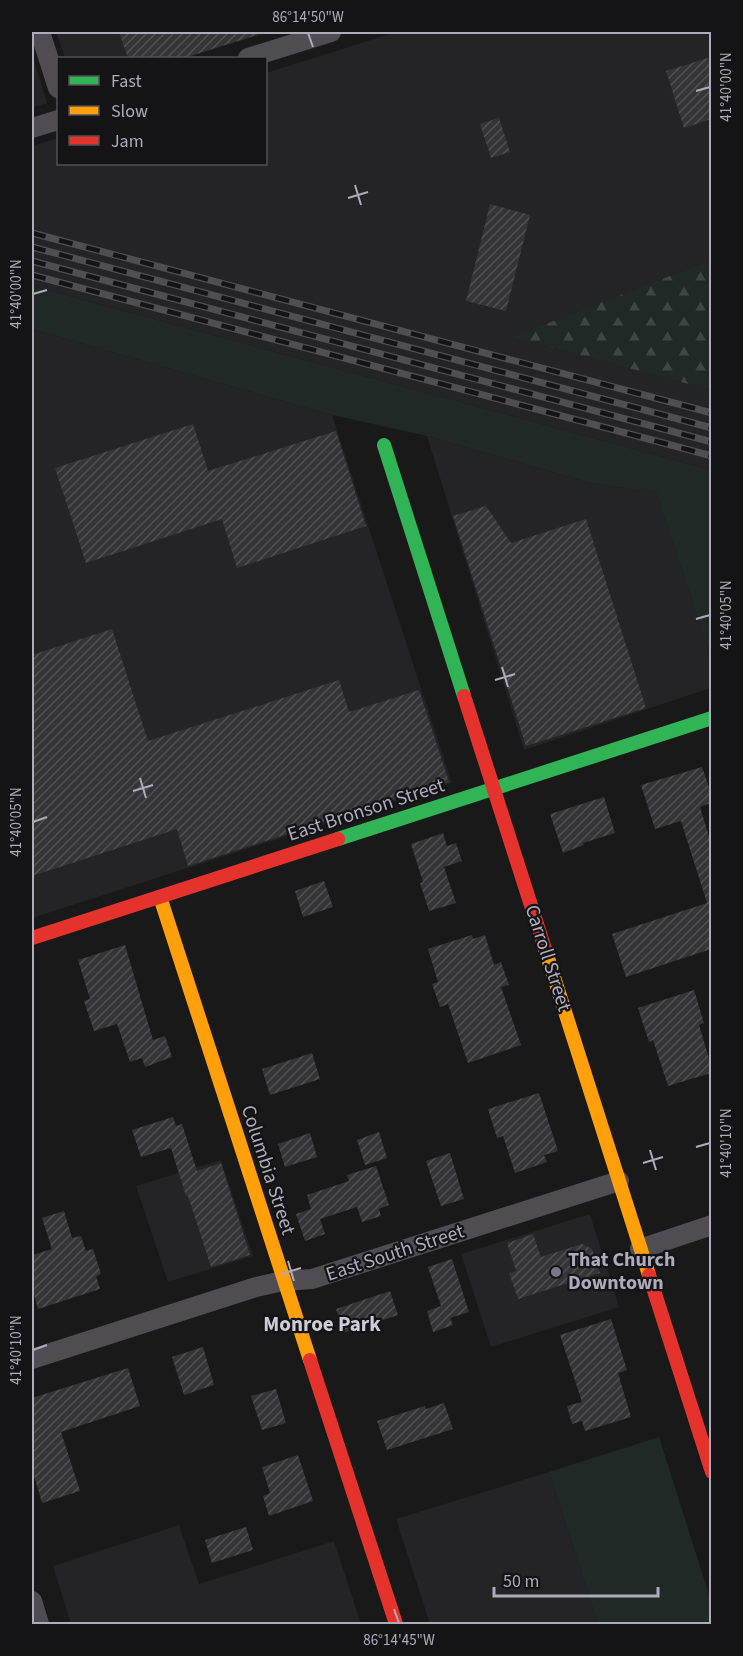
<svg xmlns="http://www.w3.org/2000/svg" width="743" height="1656" font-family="'Source Sans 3',sans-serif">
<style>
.built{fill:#242325}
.grass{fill:#212926}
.forest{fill:url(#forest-firs)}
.building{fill:url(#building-hatch)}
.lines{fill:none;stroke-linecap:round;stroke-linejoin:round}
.street{stroke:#4f4d52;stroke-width:20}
.fast{stroke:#30b455;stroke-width:14}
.slow{stroke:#ff9f0a;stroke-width:14}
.jam{stroke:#e5322d;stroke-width:14}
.rail-casing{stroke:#4f4e52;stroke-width:7}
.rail{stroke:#141315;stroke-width:4.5;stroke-dasharray:14;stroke-linecap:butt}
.ticks{fill:none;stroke:#aeabba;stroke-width:2}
.poi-dot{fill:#7a7882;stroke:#141315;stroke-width:2}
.labels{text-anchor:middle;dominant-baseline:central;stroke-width:4.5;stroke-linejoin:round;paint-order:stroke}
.street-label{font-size:20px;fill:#aeabba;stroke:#141315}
.poi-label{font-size:20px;font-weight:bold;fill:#aeabba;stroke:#141315;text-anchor:start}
.neighbourhood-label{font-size:21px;font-weight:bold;fill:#ceccd6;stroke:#141315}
.neatline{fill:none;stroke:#aeabba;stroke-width:2}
.ticks-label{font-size:15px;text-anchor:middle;fill:#aeabba}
</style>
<defs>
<pattern id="forest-firs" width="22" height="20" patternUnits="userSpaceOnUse" patternTransform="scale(1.5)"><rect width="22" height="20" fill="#212926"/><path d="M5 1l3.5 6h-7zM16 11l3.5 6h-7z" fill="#3f4543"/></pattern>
<pattern id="building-hatch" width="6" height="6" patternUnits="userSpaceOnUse" patternTransform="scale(1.5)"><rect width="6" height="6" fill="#353537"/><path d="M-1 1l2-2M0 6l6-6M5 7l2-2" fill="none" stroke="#505052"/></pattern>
</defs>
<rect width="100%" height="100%" fill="#191919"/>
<path class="built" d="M 56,32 L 270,32 L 184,58 L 65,58 Z
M 396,32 L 711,32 L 711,260 L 513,337 L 711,390 L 711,470 L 32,286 L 32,146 L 58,138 L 58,164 L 266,164 L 266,73 Z
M 32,54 L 47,103 L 32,108 Z
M 32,329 L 332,415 L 452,783 L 32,918 Z
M 427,436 L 591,483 L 656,493 L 711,657 L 711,688 L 524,750 Z
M 221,1160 L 253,1256 L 168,1282 L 136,1186 Z
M 590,1214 L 619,1307 L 491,1347 L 461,1254 Z
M 549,1472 L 598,1624 L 430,1624 L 396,1519 Z
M 179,1525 L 199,1584 L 334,1541 L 361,1624 L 71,1624 L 53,1566 Z"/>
<path class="grass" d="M 32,286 L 711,470 L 711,657 L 656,493 L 591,483 L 427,436 L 332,415 L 32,329 Z
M 659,1437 L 711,1601 L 711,1624 L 598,1624 L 549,1472 Z"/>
<path class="forest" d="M 711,260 L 711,390 L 512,337 Z"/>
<path class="building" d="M 119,32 L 257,32 L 257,35 L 184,58 L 128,58 Z
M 711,57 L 711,119 L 684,128 L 666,71 Z
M 499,118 L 510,152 L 491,158 L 480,124 Z
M 490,204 L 530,215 L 506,311 L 466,301 Z
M 193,424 L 208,471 L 336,431 L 366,526 L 237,568 L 222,519 L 86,563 L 55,468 Z
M 486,506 L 511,543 L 586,519 L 646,708 L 526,746 L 453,516 Z
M 112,629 L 148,741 L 339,680 L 349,712 L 419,690 L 449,782 L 188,866 L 177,829 L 32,876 L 32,655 Z
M 702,767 L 711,793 L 711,803 L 700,807 L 711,843 L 711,949 L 626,977 L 612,934 L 707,903 L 681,821 L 655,829 L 641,785 Z
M 604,797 L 615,833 L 583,843 L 584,845 L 563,853 L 550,814 Z
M 443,833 L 447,846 L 456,843 L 462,861 L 444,867 L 456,903 L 429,911 L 420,883 L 423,882 L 411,844 Z
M 324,881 L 333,907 L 303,917 L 295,891 Z
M 472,935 L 473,939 L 485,935 L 494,965 L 501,962 L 509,985 L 501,987 L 521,1045 L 468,1063 L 448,1004 L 440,1007 L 432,984 L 438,982 L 428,949 Z
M 125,945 L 153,1040 L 165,1036 L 172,1057 L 145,1067 L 142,1058 L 130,1062 L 117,1024 L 94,1031 L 84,1001 L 90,999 L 78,960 Z
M 694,990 L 704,1023 L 699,1025 L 711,1065 L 711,1073 L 668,1086 L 653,1040 L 649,1042 L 638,1008 Z
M 312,1053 L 320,1079 L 270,1095 L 262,1069 Z
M 539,1093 L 558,1151 L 544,1155 L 547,1162 L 515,1173 L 503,1136 L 497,1138 L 488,1109 Z
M 173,1117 L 176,1126 L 182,1124 L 197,1171 L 221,1163 L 250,1255 L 211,1267 L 188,1196 L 186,1196 L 171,1148 L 141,1157 L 132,1130 Z
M 379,1132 L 387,1158 L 365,1165 L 357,1140 Z
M 310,1133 L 317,1157 L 285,1167 L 278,1144 Z
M 450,1153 L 464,1199 L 441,1206 L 426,1161 Z
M 376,1166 L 389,1205 L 379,1209 L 381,1216 L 362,1222 L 357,1207 L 320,1219 L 325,1234 L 305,1241 L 296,1214 L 311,1209 L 307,1195 L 349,1181 L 347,1175 Z
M 64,1211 L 72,1238 L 81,1236 L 86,1251 L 93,1249 L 101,1274 L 96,1276 L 100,1289 L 38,1309 L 32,1288 L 32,1255 L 52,1249 L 42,1218 Z
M 533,1234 L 541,1257 L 582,1244 L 592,1249 L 600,1273 L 518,1299 L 509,1273 L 516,1271 L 507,1243 Z
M 452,1259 L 469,1312 L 450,1318 L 453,1325 L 433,1332 L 427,1311 L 441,1306 L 428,1267 Z
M 390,1291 L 398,1315 L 343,1333 L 336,1309 Z
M 611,1319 L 627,1370 L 618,1373 L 631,1417 L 585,1431 L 582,1421 L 572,1424 L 567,1406 L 582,1402 L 560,1335 Z
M 203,1347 L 214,1385 L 184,1395 L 172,1357 Z
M 128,1368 L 140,1406 L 61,1432 L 80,1491 L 42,1503 L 32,1469 L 32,1398 Z
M 276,1389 L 286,1423 L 262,1430 L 251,1396 Z
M 444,1403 L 453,1429 L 387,1450 L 377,1421 L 425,1406 L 426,1409 Z
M 298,1455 L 313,1501 L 269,1516 L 263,1496 L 270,1493 L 262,1467 Z
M 246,1527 L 253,1550 L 212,1563 L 205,1540 Z"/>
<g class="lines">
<path class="street" d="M 40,32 L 58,88
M 248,58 L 331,32
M 32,128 L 58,120
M 640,1249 L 712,1225
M 32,1359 L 256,1287 L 283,1281 L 312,1279 L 619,1181
M 32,1601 L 39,1624"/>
<path class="fast" d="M 384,445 L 464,696
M 338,839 L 712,718"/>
<path class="slow" d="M 160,897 L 310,1360
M 545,949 L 649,1275"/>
<path class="jam" d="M 464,696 L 545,949
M 32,938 L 338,839
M 649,1275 L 712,1472
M 310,1360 L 396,1624"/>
<g class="rail-casing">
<path id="rail" d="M 32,233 L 712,413
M 32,247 L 712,428
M 32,261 L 712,442
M 32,275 L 712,456"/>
</g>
<use href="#rail" class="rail"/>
</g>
<path class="ticks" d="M 308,33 L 313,47M 696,91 L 710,87M 355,185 L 361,205M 348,198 L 368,192M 33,294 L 47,290M 696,619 L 710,615M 502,667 L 508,687M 495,680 L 515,674M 140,778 L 146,798M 133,791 L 153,785M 33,822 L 47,817M 696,1147 L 710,1143M 650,1150 L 656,1170M 643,1163 L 663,1157M 288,1261 L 294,1281M 281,1274 L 301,1268M 33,1350 L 47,1345M 394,1609 L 399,1623"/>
<circle class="poi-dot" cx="556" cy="1272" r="6"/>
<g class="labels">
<g class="street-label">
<text transform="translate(366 810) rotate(-18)">East Bronson Street</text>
<text transform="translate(548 958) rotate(72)">Carroll Street</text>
<text transform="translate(268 1170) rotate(72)">Columbia Street</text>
<text transform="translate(395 1253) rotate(-18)">East South Street</text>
</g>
<g class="poi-label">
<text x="568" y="1260">That Church<tspan x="568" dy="23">Downtown</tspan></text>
</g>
<g class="neighbourhood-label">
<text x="322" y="1324">Monroe Park</text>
</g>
</g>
<rect width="743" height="1656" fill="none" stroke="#141315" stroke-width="66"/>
<rect x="57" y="57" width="210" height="108" fill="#141315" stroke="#525057" stroke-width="1.5"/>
<rect x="69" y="76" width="30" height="9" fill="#30b455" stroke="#525057" stroke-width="1.5"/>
<text x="111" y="87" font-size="18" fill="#aeabba">Fast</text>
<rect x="69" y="106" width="30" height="9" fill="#ff9f0a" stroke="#525057" stroke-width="1.5"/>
<text x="111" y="117" font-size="18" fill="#aeabba">Slow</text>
<rect x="69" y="136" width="30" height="9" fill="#e5322d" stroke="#525057" stroke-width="1.5"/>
<text x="111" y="147" font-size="18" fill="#aeabba">Jam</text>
<path d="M494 1587v9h164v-9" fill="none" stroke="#aeabba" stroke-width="3"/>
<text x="503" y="1587" font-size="18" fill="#aeabba" stroke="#141315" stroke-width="4.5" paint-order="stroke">50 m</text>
<rect x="33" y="33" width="677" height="1590" class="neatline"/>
<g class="ticks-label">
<text x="308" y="22">86°14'50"W</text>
<text transform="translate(726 87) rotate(-90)" y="5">41°40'00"N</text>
<text transform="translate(16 294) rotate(-90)" y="5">41°40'00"N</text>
<text transform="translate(726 615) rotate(-90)" y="5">41°40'05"N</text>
<text transform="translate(16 822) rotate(-90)" y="5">41°40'05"N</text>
<text transform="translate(726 1143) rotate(-90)" y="5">41°40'10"N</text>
<text transform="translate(16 1350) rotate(-90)" y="5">41°40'10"N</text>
<text x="399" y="1645">86°14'45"W</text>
</g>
</svg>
